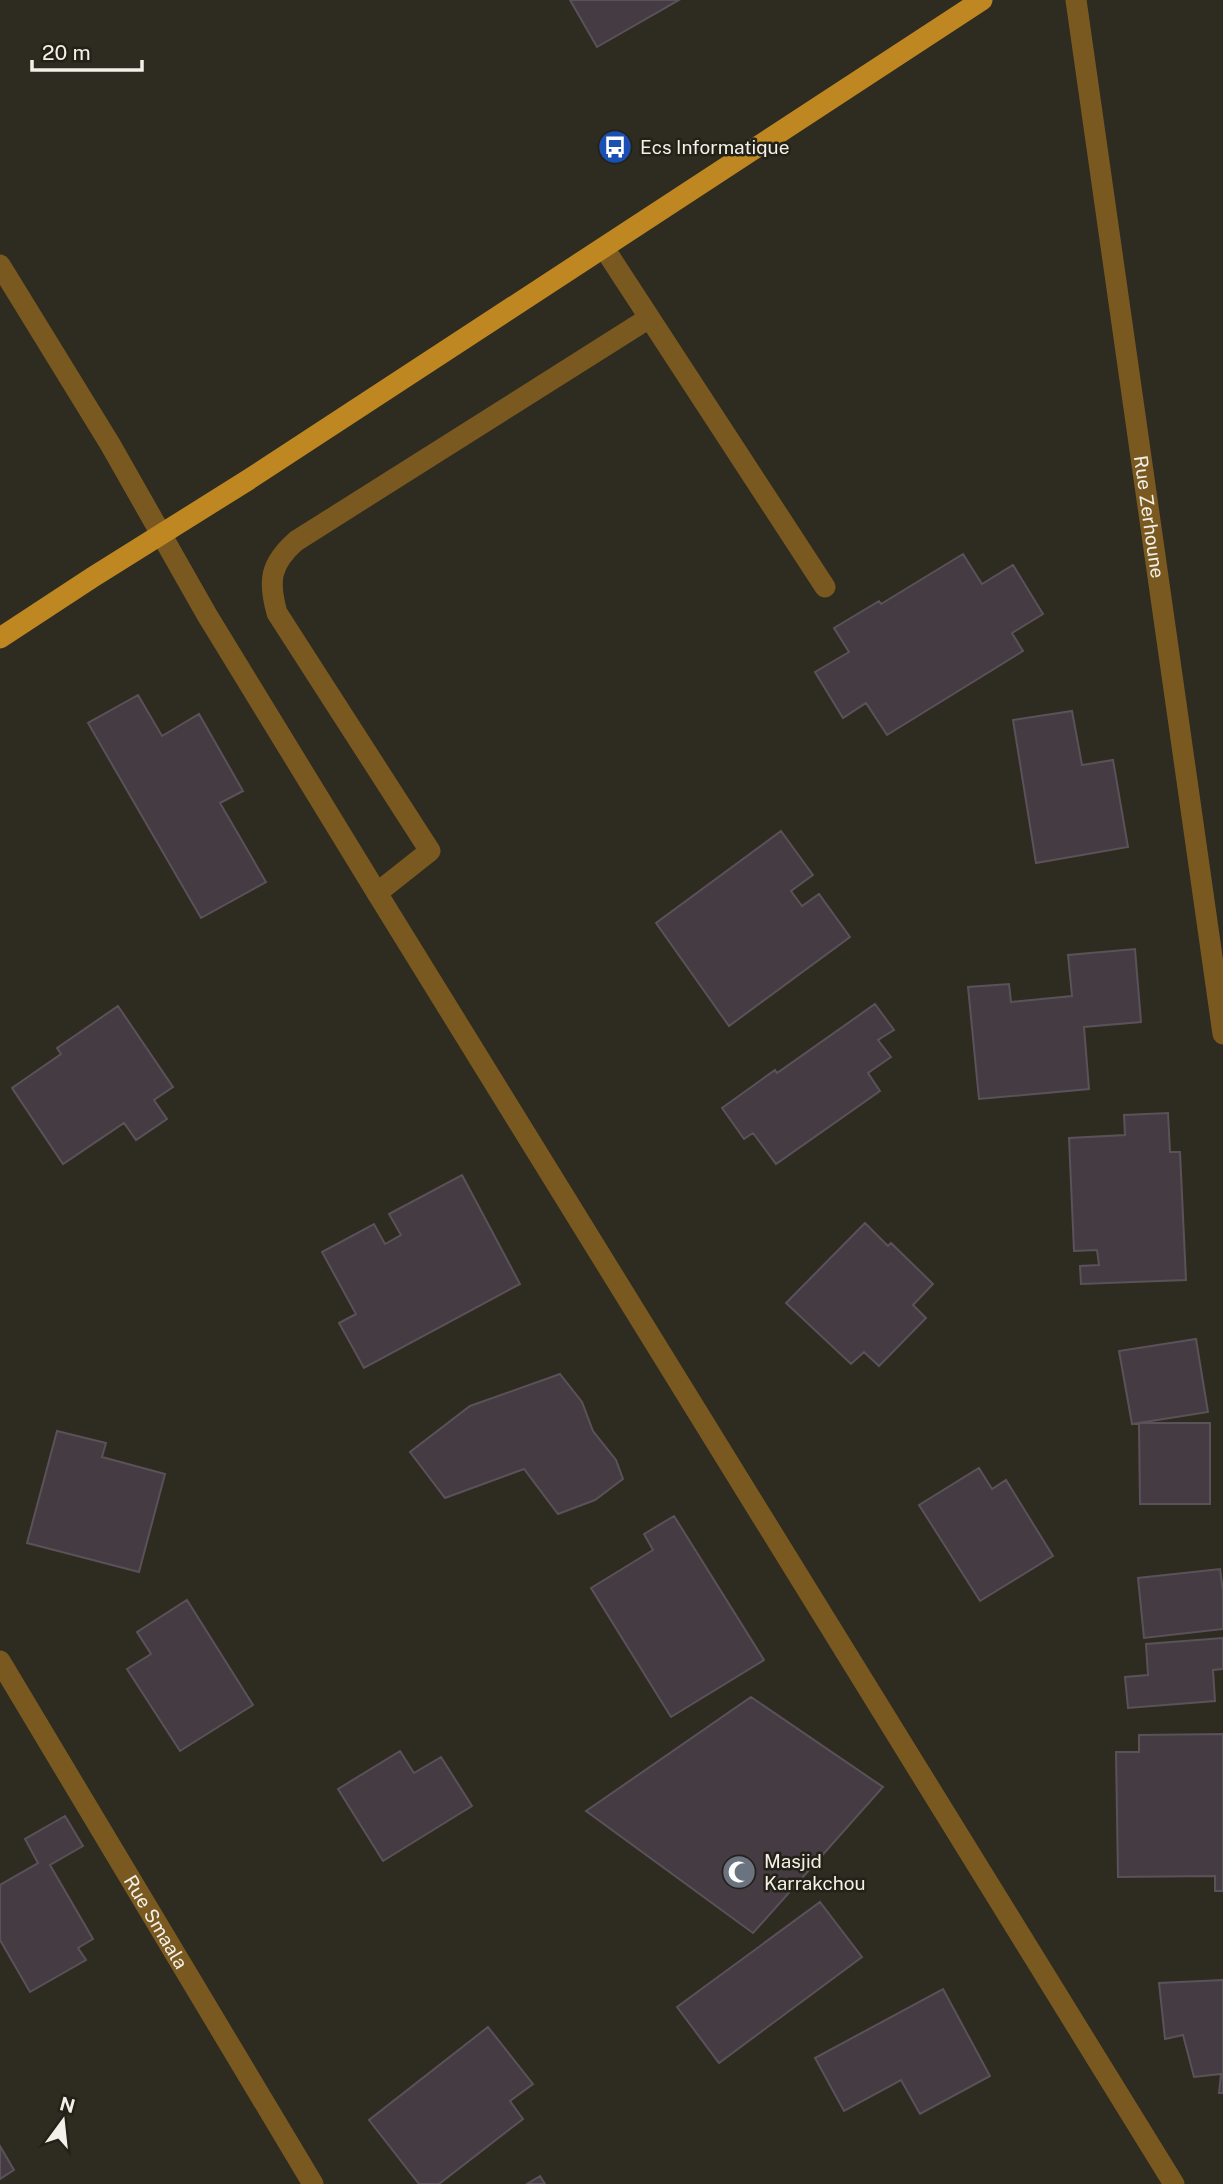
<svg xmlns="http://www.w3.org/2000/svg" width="1223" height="2184" font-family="'Public Sans',sans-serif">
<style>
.building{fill:#453c43;stroke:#5b5159;stroke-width:2}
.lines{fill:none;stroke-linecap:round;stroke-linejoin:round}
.minor{stroke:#7a5920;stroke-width:21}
.major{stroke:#be8722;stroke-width:21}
.labels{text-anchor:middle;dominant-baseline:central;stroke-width:5;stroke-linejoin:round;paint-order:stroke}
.poi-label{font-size:19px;fill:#f2f0e9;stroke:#242117;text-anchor:start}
.street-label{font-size:19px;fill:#f2f0e9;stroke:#242117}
</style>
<rect width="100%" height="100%" fill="#2e2b21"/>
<path class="building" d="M 570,0 L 679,0 L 597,47 Z
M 963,554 L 982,584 L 1013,565 L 1043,614 L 1012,633 L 1023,651 L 887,735 L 866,703 L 843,718 L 815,672 L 849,652 L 834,628 L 879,601 L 881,604 Z
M 138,695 L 162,736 L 199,714 L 243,791 L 220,803 L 266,882 L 201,918 L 88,723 Z
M 1072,711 L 1082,765 L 1113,760 L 1128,847 L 1036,863 L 1013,720 Z
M 781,831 L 813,875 L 791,891 L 802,906 L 819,894 L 850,937 L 729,1026 L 656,923 Z
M 1135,949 L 1141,1022 L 1084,1027 L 1089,1089 L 979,1099 L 968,987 L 1009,984 L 1011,1002 L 1072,996 L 1068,955 Z
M 875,1004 L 894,1030 L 878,1040 L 891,1057 L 868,1073 L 880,1091 L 776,1164 L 753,1133 L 744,1139 L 722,1108 L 775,1070 L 777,1073 Z
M 118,1006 L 173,1087 L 154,1100 L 167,1119 L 136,1140 L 124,1123 L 63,1164 L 12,1088 L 61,1054 L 57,1048 Z
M 1168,1113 L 1170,1152 L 1180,1152 L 1186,1280 L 1081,1284 L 1080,1266 L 1099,1265 L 1097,1250 L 1074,1251 L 1069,1138 L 1125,1135 L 1124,1115 Z
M 462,1175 L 520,1284 L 364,1368 L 339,1323 L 356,1314 L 322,1252 L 374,1224 L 385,1244 L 401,1235 L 389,1214 Z
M 865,1223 L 888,1246 L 891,1243 L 933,1284 L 913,1305 L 926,1318 L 879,1366 L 864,1352 L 851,1364 L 786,1303 Z
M 1196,1339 L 1208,1412 L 1132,1424 L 1119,1351 Z
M 560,1374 L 582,1402 L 593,1431 L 616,1460 L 623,1479 L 595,1500 L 558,1514 L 524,1469 L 445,1498 L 410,1452 L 470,1406 Z
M 1139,1423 L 1210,1423 L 1210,1504 L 1140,1504 Z
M 57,1431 L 106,1443 L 102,1457 L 165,1474 L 139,1572 L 27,1543 Z
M 979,1468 L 992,1489 L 1006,1480 L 1053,1556 L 980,1601 L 919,1505 Z
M 674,1516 L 764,1660 L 671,1717 L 591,1588 L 653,1550 L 644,1534 Z
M 1220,1569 L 1223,1591 L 1223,1629 L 1144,1638 L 1138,1578 Z
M 187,1600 L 253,1705 L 180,1751 L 127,1669 L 151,1654 L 137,1632 Z
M 1223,1638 L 1223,1669 L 1213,1670 L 1215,1701 L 1128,1708 L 1125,1677 L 1148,1675 L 1146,1644 Z
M 751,1697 L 883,1787 L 753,1933 L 586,1811 Z
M 1223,1734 L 1223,1891 L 1215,1891 L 1215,1876 L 1118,1877 L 1116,1752 L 1139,1752 L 1139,1735 Z
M 400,1751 L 414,1773 L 441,1757 L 472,1806 L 383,1861 L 338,1789 Z
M 65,1816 L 83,1846 L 50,1865 L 93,1939 L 78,1948 L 86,1960 L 30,1992 L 0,1940 L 0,1885 L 38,1863 L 25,1839 Z
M 820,1902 L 862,1957 L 719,2063 L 677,2007 Z
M 1223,1980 L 1223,2093 L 1219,2093 L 1221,2074 L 1194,2077 L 1183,2035 L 1165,2039 L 1159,1983 Z
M 943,1989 L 990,2076 L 920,2114 L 901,2080 L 844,2111 L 815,2058 Z
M 488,2027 L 533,2084 L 510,2101 L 523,2119 L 439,2184 L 419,2184 L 369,2120 Z
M 0,2146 L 14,2170 L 0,2179 Z
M 540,2176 L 545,2184 L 527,2184 Z"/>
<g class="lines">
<g class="minor">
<path id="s1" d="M 1076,0 L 1223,1034"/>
<path d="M 604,248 L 825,587"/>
<path d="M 0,265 L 110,444 L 207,615 L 377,893 L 1174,2184"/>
<path d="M 377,893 L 430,851 L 277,613 C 268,581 270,564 296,541 L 649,318"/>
<path id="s2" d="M 0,1661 L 313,2184"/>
</g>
<path class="major" d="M 0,638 L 93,577 L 248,480 L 982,0"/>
</g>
<defs>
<g id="bus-disc" transform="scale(1.75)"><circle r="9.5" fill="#1a4fb4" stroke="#242117"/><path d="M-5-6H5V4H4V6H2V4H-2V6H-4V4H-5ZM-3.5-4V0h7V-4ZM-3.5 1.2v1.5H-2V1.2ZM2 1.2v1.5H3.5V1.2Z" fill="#fff"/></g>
<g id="mosque-disc" transform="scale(1.75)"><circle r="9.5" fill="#6b7280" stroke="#242117"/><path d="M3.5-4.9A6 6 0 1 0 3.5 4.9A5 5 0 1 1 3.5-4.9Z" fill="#fff"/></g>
</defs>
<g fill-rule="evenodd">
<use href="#bus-disc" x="615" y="147"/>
<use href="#mosque-disc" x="739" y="1872"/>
</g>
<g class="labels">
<g class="poi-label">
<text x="640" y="147">Ecs Informatique</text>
<text x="764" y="1861">Masjid<tspan x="764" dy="22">Karrakchou</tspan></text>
</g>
<g class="street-label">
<text stroke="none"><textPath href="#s1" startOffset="522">Rue Zerhoune</textPath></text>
<text stroke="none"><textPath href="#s2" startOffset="304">Rue Smaala</textPath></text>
</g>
</g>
<g transform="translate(63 2121) rotate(15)" stroke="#242117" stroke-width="5" paint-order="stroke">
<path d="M0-5L12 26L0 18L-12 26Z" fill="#f2f0e9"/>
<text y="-10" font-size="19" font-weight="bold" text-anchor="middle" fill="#f2f0e9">N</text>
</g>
<path d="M32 60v10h110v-10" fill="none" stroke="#f2f0e9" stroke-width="3.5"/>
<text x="42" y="60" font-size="21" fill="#f2f0e9" stroke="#242117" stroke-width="5" paint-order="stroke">20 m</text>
</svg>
